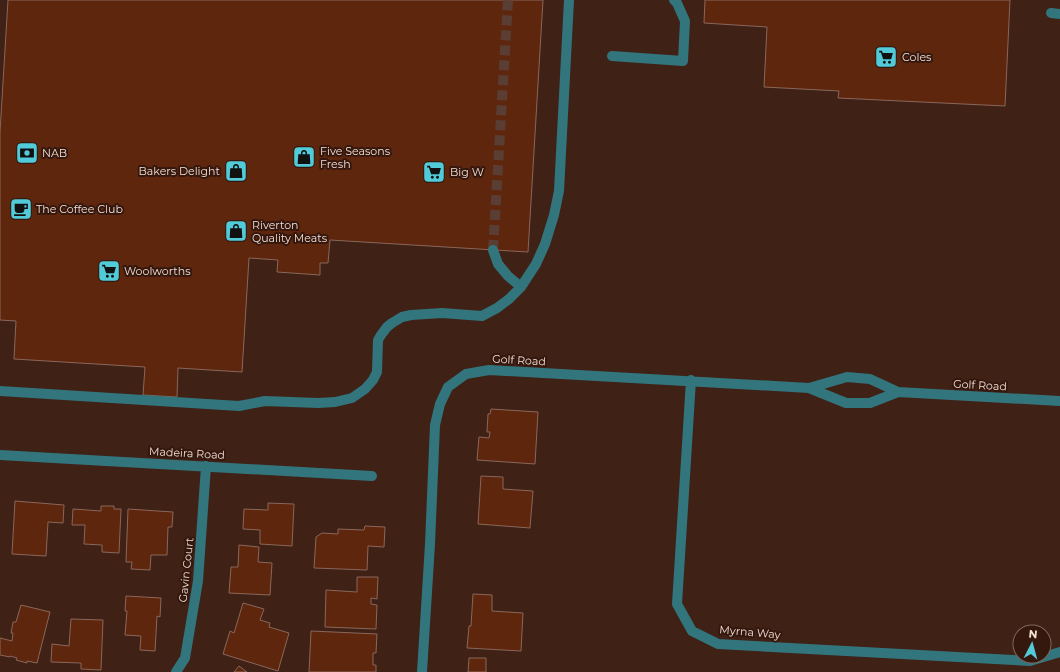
<svg xmlns="http://www.w3.org/2000/svg" width="1060" height="672" font-family="Montserrat,sans-serif">
<style>
.building{fill:#5f260e;stroke:#8a675a}
.lines{fill:none;stroke-linecap:round;stroke-linejoin:round}
.minor-tunnel{stroke:#5a3d33;stroke-width:10;stroke-dasharray:10 5;stroke-linecap:butt}
.minor{stroke:#32757d;stroke-width:10}
.labels{text-anchor:middle;dominant-baseline:central;stroke-width:4;stroke-linejoin:round;paint-order:stroke}
.poi-label{font-size:11px;fill:#f2ded6;stroke:#34170d;text-anchor:start}
.street-label{font-size:11px;fill:#f2ded6;stroke:#34170d}
</style>
<rect width="100%" height="100%" fill="#3f2116"/>
<path class="building" d="M 8,0 L 543,0 L 528,252 L 330,240 L 328,263 L 320,263 L 320,275 L 277,272 L 278,260 L 249,258 L 242,372 L 178,368 L 177,397 L 143,395 L 145,367 L 14,359 L 16,321 L 0,320 L 0,132 Z
M 705,0 L 1010,0 L 1005,106 L 838,98 L 839,91 L 764,87 L 767,27 L 704,23 Z
M 491,409 L 538,412 L 535,464 L 477,460 L 479,437 L 489,438 L 490,432 L 487,432 L 488,414 L 490,414 Z
M 481,476 L 503,477 L 503,489 L 533,491 L 530,528 L 478,524 Z
M 15,501 L 64,505 L 63,523 L 48,522 L 46,556 L 12,554 Z
M 268,503 L 294,504 L 292,546 L 260,544 L 260,530 L 243,529 L 244,509 L 268,510 Z
M 101,506 L 114,506 L 114,509 L 121,509 L 119,553 L 102,552 L 102,545 L 84,544 L 85,525 L 72,525 L 73,509 L 101,511 Z
M 128,509 L 173,512 L 172,527 L 168,527 L 167,555 L 151,555 L 150,570 L 131,569 L 132,562 L 126,562 Z
M 365,526 L 385,527 L 384,547 L 368,546 L 367,570 L 314,568 L 316,537 L 322,533 L 338,534 L 338,529 L 364,530 Z
M 239,545 L 259,547 L 258,562 L 272,563 L 270,595 L 229,593 L 231,567 L 238,567 Z
M 357,577 L 378,577 L 377,599 L 371,598 L 371,604 L 377,605 L 376,629 L 325,627 L 326,590 L 357,592 Z
M 473,594 L 492,595 L 492,611 L 523,613 L 521,651 L 467,648 L 469,626 L 471,626 Z
M 126,596 L 161,598 L 160,617 L 157,616 L 155,651 L 140,650 L 141,636 L 125,635 L 127,611 L 125,611 Z
M 243,603 L 264,609 L 260,620 L 270,623 L 269,627 L 289,633 L 278,671 L 223,654 L 230,631 L 234,633 Z
M 21,605 L 50,612 L 37,663 L 27,661 L 27,663 L 16,660 L 17,658 L 10,656 L 10,657 L 0,655 L 0,638 L 12,641 L 13,633 L 11,633 L 13,622 L 16,622 Z
M 71,619 L 103,620 L 101,670 L 81,669 L 81,663 L 51,662 L 52,644 L 69,646 Z
M 311,631 L 377,634 L 376,653 L 373,653 L 373,665 L 376,665 L 376,672 L 309,672 Z
M 469,658 L 486,658 L 486,672 L 468,672 Z
M 239,666 L 247,672 L 234,672 Z"/>
<g class="lines">
<path class="minor-tunnel" d="M 493,250 L 508,0"/>
<path class="minor" d="M 1051,13 L 1060,14
M 612,56 L 683,61 L 685,21 L 677,3 L 674,0
M 493,250 L 498,264 L 508,276 L 521,287
M 691,380 L 677,604 L 692,631 L 718,644 L 1030,661 L 1060,652
M 809,388 L 847,377 L 870,379 L 898,392 L 1060,401
M 0,391 L 239,406 L 265,401 L 318,403 L 335,402 L 352,398 L 365,389 L 373,380 L 377,372 L 378,340 L 381,335 L 387,327 L 392,323 L 402,317 L 411,315 L 442,313 L 482,316 L 497,308 L 509,299 L 521,287 L 536,264 L 545,244 L 554,215 L 559,191 L 569,0
M 0,455 L 372,476
M 176,672 L 185,658 L 198,581 L 206,466
M 422,672 L 430,544 L 435,425 L 440,404 L 448,387 L 466,374 L 489,370 L 809,388 L 846,403 L 870,403 L 898,392"/>
</g>
<defs>
<g id="supermarket-square" transform="scale(1.15)"><rect x="-9" y="-9" width="18" height="18" rx="4" fill="#52cbd9" stroke="#34170d"/><path d="M-6-5.5h2.5l.6 2H6L4.5 2H-2.5L-4.4-4H-6ZM-1.5 3.2a1.3 1.3 0 1 0 .1 0ZM3 3.2a1.3 1.3 0 1 0 .1 0Z" fill="#111"/></g>
<g id="bank-square" transform="scale(1.15)"><rect x="-9" y="-9" width="18" height="18" rx="4" fill="#52cbd9" stroke="#34170d"/><path d="M-6-4H6V4H-6ZM0-2.3a2.3 2.3 0 1 0 0 4.6a2.3 2.3 0 1 0 0-4.6Z" fill="#111"/></g>
<g id="shop-square" transform="scale(1.15)"><rect x="-9" y="-9" width="18" height="18" rx="4" fill="#52cbd9" stroke="#34170d"/><path d="M-5-2.5h2.3a2.7 3.5 0 0 1 5.4 0H5L5.5 6h-11ZM-1.5-2.5h3a1.5 2.3 0 0 0-3 0Z" fill="#111"/></g>
<g id="cafe-square" transform="scale(1.15)"><rect x="-9" y="-9" width="18" height="18" rx="4" fill="#52cbd9" stroke="#34170d"/><path d="M-5.5-4.5H6V0H3Q3 3.5 0 3.5H-2.5Q-5.5 3.5-5.5 0ZM3-3.2v2h1.7v-2ZM-6 4.5H4V6H-6Z" fill="#111"/></g>
</defs>
<g fill-rule="evenodd">
<use href="#supermarket-square" x="886" y="57"/>
<use href="#bank-square" x="27" y="153"/>
<use href="#shop-square" x="304" y="157"/>
<use href="#shop-square" x="236" y="171"/>
<use href="#supermarket-square" x="434" y="172"/>
<use href="#cafe-square" x="21" y="209"/>
<use href="#shop-square" x="236" y="231"/>
<use href="#supermarket-square" x="109" y="271"/>
</g>
<g class="labels">
<g class="poi-label">
<text x="902" y="57">Coles</text>
<text x="320" y="151">Five Seasons<tspan x="320" dy="13">Fresh</tspan></text>
<text x="42" y="153">NAB</text>
<text x="220" y="171" text-anchor="end">Bakers Delight</text>
<text x="450" y="172">Big W</text>
<text x="36" y="209">The Coffee Club</text>
<text x="252" y="225">Riverton<tspan x="252" dy="13">Quality Meats</tspan></text>
<text x="124" y="271">Woolworths</text>
</g>
<g class="street-label">
<text transform="translate(519 360) rotate(3)">Golf Road</text>
<text transform="translate(980 385) rotate(3)">Golf Road</text>
<text transform="translate(187 453) rotate(3)">Madeira Road</text>
<text transform="translate(186 570) rotate(-84)">Gavin Court</text>
<text transform="translate(750 632) rotate(5)">Myrna Way</text>
</g>
</g>
<g transform="translate(1032 644) rotate(6)"><circle r="19" fill="#34170d" stroke="#80675d"/>
<path d="M0-3L7 15L0 10L-7 15Z" fill="#52cbd9"/>
<text y="-6" font-size="11" font-weight="bold" text-anchor="middle" fill="#f2ded6">N</text>
</g>
</svg>
